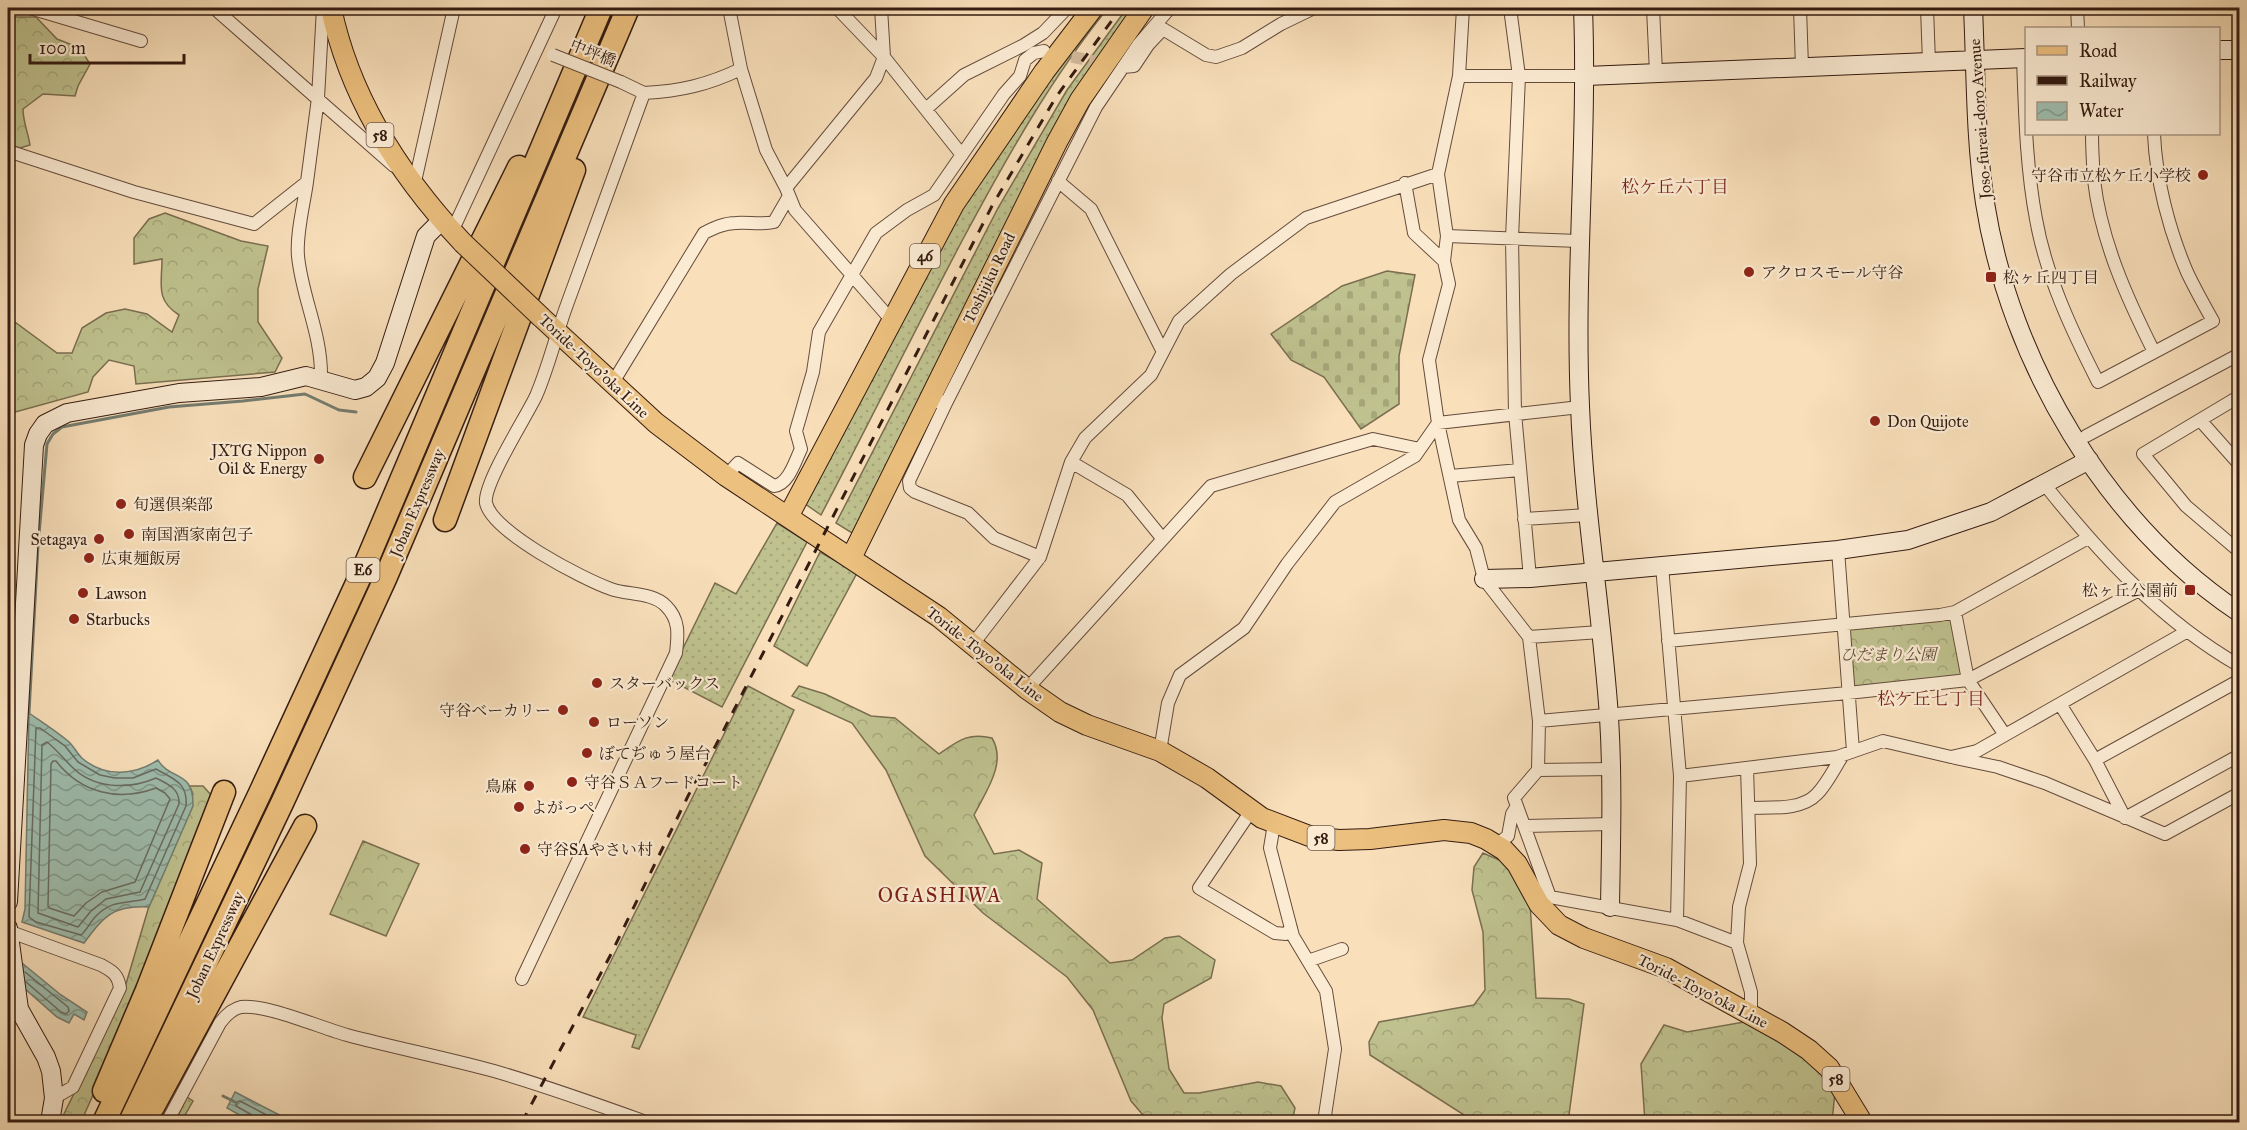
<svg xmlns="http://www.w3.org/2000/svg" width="2247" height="1130" font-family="'IM FELL Great Primer','Noto Serif JP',serif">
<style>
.grass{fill:url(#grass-dots);stroke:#7a6e50;stroke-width:1.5}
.forest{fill:url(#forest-crowns);stroke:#7a6e50;stroke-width:1.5}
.cemetery{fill:url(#cemetery-stones);stroke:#7a6e50;stroke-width:1.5}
.water{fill:url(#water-waves);stroke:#747c6f;stroke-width:1.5}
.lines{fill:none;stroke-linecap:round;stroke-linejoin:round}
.shore{stroke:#696c60;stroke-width:1.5}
.stream{stroke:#747c6f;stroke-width:3}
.street-tunnel{stroke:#d2b999;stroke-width:12;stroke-dasharray:12 6;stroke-linecap:butt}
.street-casing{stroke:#654c3c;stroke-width:14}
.secondary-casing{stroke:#341b11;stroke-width:20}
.primary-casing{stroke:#341b11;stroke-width:22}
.highway-casing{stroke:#341b11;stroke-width:25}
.street{stroke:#fbebd3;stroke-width:12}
.secondary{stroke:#fbebd3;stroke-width:18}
.primary{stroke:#ecc07e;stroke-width:20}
.highway{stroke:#ecc07e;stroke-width:22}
.rail{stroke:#341b11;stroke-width:3;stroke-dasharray:10 10;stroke-linecap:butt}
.street-bridge-casing{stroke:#654c3c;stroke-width:14;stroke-linecap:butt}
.primary-bridge-casing{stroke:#341b11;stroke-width:22;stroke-linecap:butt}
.street-bridge{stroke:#fbebd3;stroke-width:12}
.primary-bridge{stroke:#ecc07e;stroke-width:20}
.poi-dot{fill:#8f2418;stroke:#fbebd3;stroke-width:2}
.labels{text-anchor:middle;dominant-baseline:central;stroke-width:4.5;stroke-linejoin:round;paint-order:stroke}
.shield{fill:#fbebd3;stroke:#70594b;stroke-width:1.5}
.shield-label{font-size:15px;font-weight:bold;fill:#341b11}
.street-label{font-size:16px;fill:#341b11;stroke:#fbebd3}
.poi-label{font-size:16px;fill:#341b11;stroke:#fbebd3;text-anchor:start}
.park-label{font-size:16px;font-style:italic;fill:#5e4d37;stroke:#fbebd3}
.neighbourhood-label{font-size:18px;fill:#7a1f14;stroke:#fbebd3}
.quarter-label{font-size:20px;letter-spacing:1.5px;fill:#7a1f14;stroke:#fbebd3}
</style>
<defs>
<pattern id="grass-dots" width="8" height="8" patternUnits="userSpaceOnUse" patternTransform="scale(1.5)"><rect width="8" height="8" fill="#bfc28f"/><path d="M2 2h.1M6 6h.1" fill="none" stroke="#a5a67a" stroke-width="1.8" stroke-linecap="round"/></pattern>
<pattern id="forest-crowns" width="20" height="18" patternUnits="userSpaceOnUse" patternTransform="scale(1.5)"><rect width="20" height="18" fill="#bfc28f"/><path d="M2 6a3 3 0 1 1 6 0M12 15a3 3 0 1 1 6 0" fill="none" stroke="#a5a67a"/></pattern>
<pattern id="cemetery-stones" width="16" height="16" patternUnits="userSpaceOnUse" patternTransform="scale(1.5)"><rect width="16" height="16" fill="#bfc28f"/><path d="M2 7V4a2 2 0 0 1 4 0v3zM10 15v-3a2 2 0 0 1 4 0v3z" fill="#a5a67a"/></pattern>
<pattern id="water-waves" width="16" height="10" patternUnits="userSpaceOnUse" patternTransform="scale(1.5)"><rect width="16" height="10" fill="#9ebdae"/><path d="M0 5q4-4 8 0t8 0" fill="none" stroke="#82998c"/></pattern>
</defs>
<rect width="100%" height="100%" fill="#f9e0bb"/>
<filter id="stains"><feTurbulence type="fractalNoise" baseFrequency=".00333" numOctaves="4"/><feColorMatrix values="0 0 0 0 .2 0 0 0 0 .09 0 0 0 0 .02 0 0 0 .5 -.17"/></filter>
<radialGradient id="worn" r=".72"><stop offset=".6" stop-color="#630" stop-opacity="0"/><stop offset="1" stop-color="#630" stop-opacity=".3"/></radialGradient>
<path class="grass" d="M 1100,8 L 1108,8 C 1051,78 1006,159 963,239 C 915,330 869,423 821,515 L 801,501 L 938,238 Z
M 1127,8 L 1136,8 L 979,286 L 852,533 L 836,523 L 998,208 L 1067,90 Z
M 777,523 L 807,542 L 722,707 L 668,679 L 715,583 L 736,594 Z
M 820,552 L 857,573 L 807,666 L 774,646 Z
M 748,686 L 794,710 L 639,1049 L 632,1047 L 636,1035 L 583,1017 Z
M 187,1097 L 193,1101 L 181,1122 L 175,1122 Z"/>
<path class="forest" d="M 8,17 L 36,17 L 57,39 L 80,48 L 90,64 L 78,86 L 75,96 L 43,94 L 23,109 C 23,122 28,132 30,145 L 20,148 L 8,144 Z
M 165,213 L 241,241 L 268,246 L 258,289 L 258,322 L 282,358 L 275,372 L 136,384 L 134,366 L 109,360 L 93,377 L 88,392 L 8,414 L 8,317 L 57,353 L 72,353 L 82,328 L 106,313 L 125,309 L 147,314 L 172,332 L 179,315 C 155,300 162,284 162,259 L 134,264 L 134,238 L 149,219 Z
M 1955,612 L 1968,680 L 1848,693 L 1842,624 Z
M 799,686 L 825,694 L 871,716 L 895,718 L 939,754 C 958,741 968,732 992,738 C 1007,763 986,791 974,815 L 994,854 L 1019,850 L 1042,863 L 1037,899 L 1110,963 L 1132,960 L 1165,938 L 1179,936 L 1215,960 L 1211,978 L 1164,1004 L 1162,1018 L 1169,1069 L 1184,1093 L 1199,1093 L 1258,1082 L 1281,1086 L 1295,1108 L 1292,1122 L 1149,1122 L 1131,1101 L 1093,1010 L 1067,977 L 983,913 L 925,856 L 886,770 L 852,723 L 792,696 Z
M 189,786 L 203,786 L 212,796 L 115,1045 L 81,1122 L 60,1122 L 123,994 L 149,906 L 193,794 Z
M 363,841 L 419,864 L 386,936 L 330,914 Z
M 1483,853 L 1504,862 L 1530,903 L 1536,998 L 1569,999 L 1584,1004 L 1568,1122 L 1475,1122 L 1370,1055 L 1369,1042 L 1379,1022 L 1474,1005 L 1485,990 L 1483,932 L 1472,890 L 1474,867 Z
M 1744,1022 L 1810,1058 L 1835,1092 L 1832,1122 L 1645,1122 L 1641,1064 L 1664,1025 L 1687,1032 Z"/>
<path class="cemetery" d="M 1387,271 L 1415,275 L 1399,356 L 1399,404 L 1361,429 L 1324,377 L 1291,360 L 1271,334 L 1342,286 Z"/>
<path class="water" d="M 29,713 C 42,722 56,731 68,741 C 74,746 77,754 83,759 C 106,778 135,775 158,760 C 170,781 194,769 193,806 L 149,907 C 113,905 104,916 84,943 L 22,922 L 25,909 Z
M 8,955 L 22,963 L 61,995 L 87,1012 L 84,1020 L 74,1014 L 69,1023 L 57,1017 L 24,988 Z
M 235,1092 L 293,1122 L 252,1122 L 227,1108 Z"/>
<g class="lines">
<path class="shore" d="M 36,728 L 40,728 L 65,746 L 78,762 L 100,775 L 115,778 L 133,778 L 156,769 C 173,779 188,782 186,806 L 145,899 C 126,904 113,899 96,916 C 90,922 87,930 81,935 L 36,922 L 29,917 Z
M 47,742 C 56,749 62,757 71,766 C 93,789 128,790 156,778 C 168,784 180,789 179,804 L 140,892 L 106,899 L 91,911 L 78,927 L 38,913 L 42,745 Z
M 56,761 C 81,793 118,802 156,788 L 165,793 L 170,799 L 135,882 L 102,892 L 86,903 L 74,916 L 49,908 L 48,906 L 51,764 L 53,761 Z
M 25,972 L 68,1007 L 69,1011 L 66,1014 L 61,1012 L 26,982
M 254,1122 L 252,1115 L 236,1106 L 237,1102 L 240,1101 L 280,1122"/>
<path class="stream" d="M 29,713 L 38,545 L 47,444 L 53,434 L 62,427 L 169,407 L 243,401 L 305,394 L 339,410 L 356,412
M 223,1096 L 235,1102"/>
<path class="street-tunnel" d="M 1054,53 L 1111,65"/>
<g class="street-casing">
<path id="street" d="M 30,8 L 141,41
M 214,8 L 394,166
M 837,8 L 884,57 L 962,155
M 881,8 L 884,57 L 876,78 L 786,188 L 795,210 L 886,314 L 893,319
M 1510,8 L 1519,76 L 1512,238 L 1515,413 L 1530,578
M 1653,8 L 1656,73
M 1800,8 L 1802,67
M 1927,8 L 1929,62
M 2077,8 L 2078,28
M 2023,58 C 2025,112 2026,166 2036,219 C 2046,276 2072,331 2098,382 L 2213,321 C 2204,305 2195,289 2187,272 C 2169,230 2156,180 2154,134
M 1123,67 L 1134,66 L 1148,45 L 1163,29 L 1206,55 L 1216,57 L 1242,48 L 1281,24 L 1314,8
M 741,69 L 766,150 L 786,188
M 1459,76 L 1586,76
M 621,82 L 644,93
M 926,109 L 964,75 L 1024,45 L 1043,33 L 1067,8
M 2092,134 C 2092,149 2093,165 2094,180 C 2101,241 2127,298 2154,352
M 8,151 L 134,192 L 254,224 L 307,182 L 318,98 L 323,8
M 1438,174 L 1447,236 L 1444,261
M 1058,181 L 1091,209 L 1163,352
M 307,182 C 304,204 296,234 298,256 C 302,298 322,334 321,378
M 1405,183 L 1414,233 L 1444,261 L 1449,284 L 1429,360 L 1438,423 L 1459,520 L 1476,548 L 1484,579 L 1529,637 L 1539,721 L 1538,770 L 1514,798 L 1550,897 L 1677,920 L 1680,776 L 1837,757 L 1883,741 L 1951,757 L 1977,751 L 2186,632
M 414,186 L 454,8
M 451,230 L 456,223 L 556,8
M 1447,236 L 1579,241
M 612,384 L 704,233 C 714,228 724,223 736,223 C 749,222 761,225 774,222 L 789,196
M 2240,396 L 2143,454 L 2186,506 L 2240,552
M 929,398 L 937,402 L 947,401 L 1096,107 L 1138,45 L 1170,8
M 947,401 L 909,481 L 910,488 L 915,492 L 968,513 L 994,538 L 1040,557
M 2200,420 L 2240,465
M 2086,436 L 2240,354
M 1071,462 L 1127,495 L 1162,538
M 726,476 L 738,463 L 774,486 C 789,484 795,461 801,449 L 796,431 L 813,372 L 819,332 L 876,233 L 907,210 L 934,195 L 1004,94 L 1020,76 L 1025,60 L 1034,53 L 1044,51
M 1450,476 L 1520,470
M 2045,485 C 2101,555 2161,621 2240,666
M 1524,519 L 1588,515
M 1838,550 L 1853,751
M 1662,566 L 1680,776
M 1955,612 L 1968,680 L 2005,735
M 1529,637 L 1600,632
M 1668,641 L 1940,615 L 1955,612 L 2088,538
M 973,644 L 1040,557 L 1071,462 L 1085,438 L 1151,375 L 1179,321 L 1231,274 L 1306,218 L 1438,174 L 1459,76 L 1463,8
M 1027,689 L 1211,486 L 1373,439 L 1420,449
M 2060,704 L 2095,760 L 2125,818
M 1539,721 L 1848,693 L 1968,680 L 2139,590
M 1160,751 L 1168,703 L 1180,675 L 1244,628 L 1287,564 L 1335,502 L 1415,456 L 1438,423 L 1580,407
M 1955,758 L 1998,767 L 2045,783 L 2165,834 L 2240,793
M 2095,760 L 2240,680
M 1747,768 L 1750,864 L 1739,907 L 1737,943 L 1751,992 L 1751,1015
M 1538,770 L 1612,769
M 1749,808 C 1770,807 1801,811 1817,794 C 1827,784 1835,767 1843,755
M 1251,811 L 1199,888 L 1275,933 L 1286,934 L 1291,928
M 2125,818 L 2240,755
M 1274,824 L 1270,848 L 1293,936 L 1326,991 L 1335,1049 L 1324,1122
M 1526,826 L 1611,824
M 1496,845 L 1508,836 L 1512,814 L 1517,806
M 1677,920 L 1737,943
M 8,931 L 101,965 C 112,971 118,974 120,988 L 73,1087 L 54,1098
M 1308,961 L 1342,949
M 522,979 L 676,653 C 678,635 680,620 666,606 C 653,592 627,595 611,589 C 583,579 492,532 486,503 C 483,484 526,417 536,396 C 548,368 555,339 565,310 C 591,238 618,165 644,93 C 681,91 707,85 741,69 L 729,8
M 167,1122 L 220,1023 C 225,1016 232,1009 241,1007 C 267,1004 321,1028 347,1035 C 396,1048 446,1058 494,1071 C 546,1086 596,1104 646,1122"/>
</g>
<g class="secondary-casing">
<path id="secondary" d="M 1583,8 C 1588,140 1574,273 1580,406 C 1584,510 1602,613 1609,717 C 1613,781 1611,844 1610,907
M 1973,8 C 1976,72 1975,138 1985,203 C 2010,361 2105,523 2240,613
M 2218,50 L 2240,50
M 1586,76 L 2026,58
M 1484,579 L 1530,578 L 1838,550 L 1908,540 L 1991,512 L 2089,460
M 8,902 L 34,445 L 38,434 L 45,424 L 67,413 L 179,393 L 261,387 L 306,376 L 355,390 L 366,387 L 377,378 L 385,363 L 426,236 L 442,220
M 8,928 L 19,1009 L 46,1057 L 51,1071 L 54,1098 L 50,1122"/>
</g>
<g class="primary-casing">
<path id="primary" d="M 331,8 C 350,99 400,176 463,243
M 541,317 L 656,423 L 726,476 L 939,617 L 1027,689 L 1060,712 L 1087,725 L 1160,751 L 1207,778 L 1262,818 L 1312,837 L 1339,840 L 1370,839 L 1444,830 L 1471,833 L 1486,839 L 1504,850 L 1517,864 L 1539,904 L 1559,925 L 1584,938 L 1666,968 L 1782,1032 L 1809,1050 L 1829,1068 L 1862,1122
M 788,517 L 954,204 L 1044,72 L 1093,8
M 851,558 L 1057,142 L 1080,100 L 1144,8"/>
</g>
<g class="highway-casing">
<path id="highway" d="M 365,477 L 519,167
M 445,520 L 574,170
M 104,1091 L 147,990 L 224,792
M 153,1107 L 305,826
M 104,1122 L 260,793 L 363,570 L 601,8
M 130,1122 L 283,801 L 385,579 L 628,8"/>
</g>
<use href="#street" class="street"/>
<use href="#secondary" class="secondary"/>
<use href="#primary" class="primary"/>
<use href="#highway" class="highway"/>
<path class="rail" d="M 522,1122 L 610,956 L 688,796 L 716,745 L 992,206 L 1056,97 L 1121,8"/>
<g class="street-bridge-casing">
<path id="street-bridge" d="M 553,55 L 621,82"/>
</g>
<g class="primary-bridge-casing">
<path id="primary-bridge" d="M 463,243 L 541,317"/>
</g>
<use href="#street-bridge" class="street-bridge"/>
<use href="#primary-bridge" class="primary-bridge"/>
</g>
<g class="poi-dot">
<circle cx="2203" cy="175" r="6"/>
<circle cx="1749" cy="272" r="6"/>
<rect x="1985" y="271" width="12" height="12" rx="3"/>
<circle cx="1875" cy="421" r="6"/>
<circle cx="319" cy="459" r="6"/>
<circle cx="121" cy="504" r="6"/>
<circle cx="129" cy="534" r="6"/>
<circle cx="99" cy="539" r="6"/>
<circle cx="89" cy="558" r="6"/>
<rect x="2184" y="584" width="12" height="12" rx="3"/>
<circle cx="83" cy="593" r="6"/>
<circle cx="74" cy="619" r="6"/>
<circle cx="597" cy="683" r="6"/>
<circle cx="563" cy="710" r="6"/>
<circle cx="594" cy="722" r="6"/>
<circle cx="587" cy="753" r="6"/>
<circle cx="572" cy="782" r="6"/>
<circle cx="529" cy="786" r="6"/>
<circle cx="519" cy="807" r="6"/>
<circle cx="525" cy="849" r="6"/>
</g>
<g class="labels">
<g class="shield">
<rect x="366.5" y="123" width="27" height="24" rx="4.5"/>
<rect x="910" y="244" width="30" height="24" rx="4.5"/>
<rect x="346.5" y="558" width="33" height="24" rx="4.5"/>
<rect x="1307.5" y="826" width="27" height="24" rx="4.5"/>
<rect x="1822.5" y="1067" width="27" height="24" rx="4.5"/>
</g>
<g class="shield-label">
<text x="380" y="135">58</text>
<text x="925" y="256">46</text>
<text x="363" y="570">E6</text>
<text x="1321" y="838">58</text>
<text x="1836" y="1079">58</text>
</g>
<g class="street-label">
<text transform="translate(593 53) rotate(22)">中坪橋</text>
<text transform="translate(1980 119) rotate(-94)">Joso-fureai-doro Avenue</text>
<text transform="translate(989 278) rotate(-64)">Toshijiku Road</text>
<text transform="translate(594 366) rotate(43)">Toride-Toyo'oka Line</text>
<text transform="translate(417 503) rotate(-67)">Joban Expressway</text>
<text transform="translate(985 654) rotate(38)">Toride-Toyo'oka Line</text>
<text transform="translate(215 945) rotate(-65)">Joban Expressway</text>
<text transform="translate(1703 991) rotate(27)">Toride-Toyo'oka Line</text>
</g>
<g class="poi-label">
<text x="2191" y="175" text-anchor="end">守谷市立松ケ丘小学校</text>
<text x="1761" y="272">アクロスモール守谷</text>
<text x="2003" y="277">松ヶ丘四丁目</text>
<text x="1887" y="421">Don Quijote</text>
<text x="307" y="450" text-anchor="end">JXTG Nippon<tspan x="307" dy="18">Oil &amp; Energy</tspan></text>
<text x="133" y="504">旬選倶楽部</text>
<text x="141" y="534">南国酒家南包子</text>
<text x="87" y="539" text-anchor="end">Setagaya</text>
<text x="101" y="558">広東麺飯房</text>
<text x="2178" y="590" text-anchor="end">松ヶ丘公園前</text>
<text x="95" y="593">Lawson</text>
<text x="86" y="619">Starbucks</text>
<text x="609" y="683">スターバックス</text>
<text x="551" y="710" text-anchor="end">守谷ベーカリー</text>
<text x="606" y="722">ローソン</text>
<text x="599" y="753">ぼてぢゅう屋台</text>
<text x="584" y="782">守谷ＳＡフードコート</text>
<text x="517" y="786" text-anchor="end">鳥麻</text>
<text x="531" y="807">よがっぺ</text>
<text x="537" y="849">守谷SAやさい村</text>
</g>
<g class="park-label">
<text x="1888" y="654">ひだまり公園</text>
</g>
<g class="neighbourhood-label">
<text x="1675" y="187">松ケ丘六丁目</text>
<text x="1931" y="699">松ケ丘七丁目</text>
</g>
<g class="quarter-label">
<text x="940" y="895">OGASHIWA</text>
</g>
</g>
<rect width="2247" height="1130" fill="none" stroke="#f9e0bb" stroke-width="30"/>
<rect x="9" y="9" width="2229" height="1112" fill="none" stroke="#341b11" stroke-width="3"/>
<rect x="15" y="15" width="2217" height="1100" fill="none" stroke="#341b11" stroke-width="1.5"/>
<rect x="2025" y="27" width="195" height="108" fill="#fbebd3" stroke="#ab9885" stroke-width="1.5"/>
<rect x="2037" y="46" width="30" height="9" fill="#ecc07e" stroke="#ab9885" stroke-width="1.5"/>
<text x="2079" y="57" font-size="18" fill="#341b11">Road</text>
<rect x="2037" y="76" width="30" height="9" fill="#341b11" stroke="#ab9885" stroke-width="1.5"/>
<text x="2079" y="87" font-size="18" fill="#341b11">Railway</text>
<rect x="2037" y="102" width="30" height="18" fill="url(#water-waves)" stroke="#ab9885" stroke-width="1.5"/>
<text x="2079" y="117" font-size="18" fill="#341b11">Water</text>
<path d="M30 54v9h154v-9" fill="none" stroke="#341b11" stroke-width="3"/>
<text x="39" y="54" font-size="18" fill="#341b11" stroke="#fbebd3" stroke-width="4.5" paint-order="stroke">100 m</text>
<rect width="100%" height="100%" filter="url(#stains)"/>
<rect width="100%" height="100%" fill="url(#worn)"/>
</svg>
